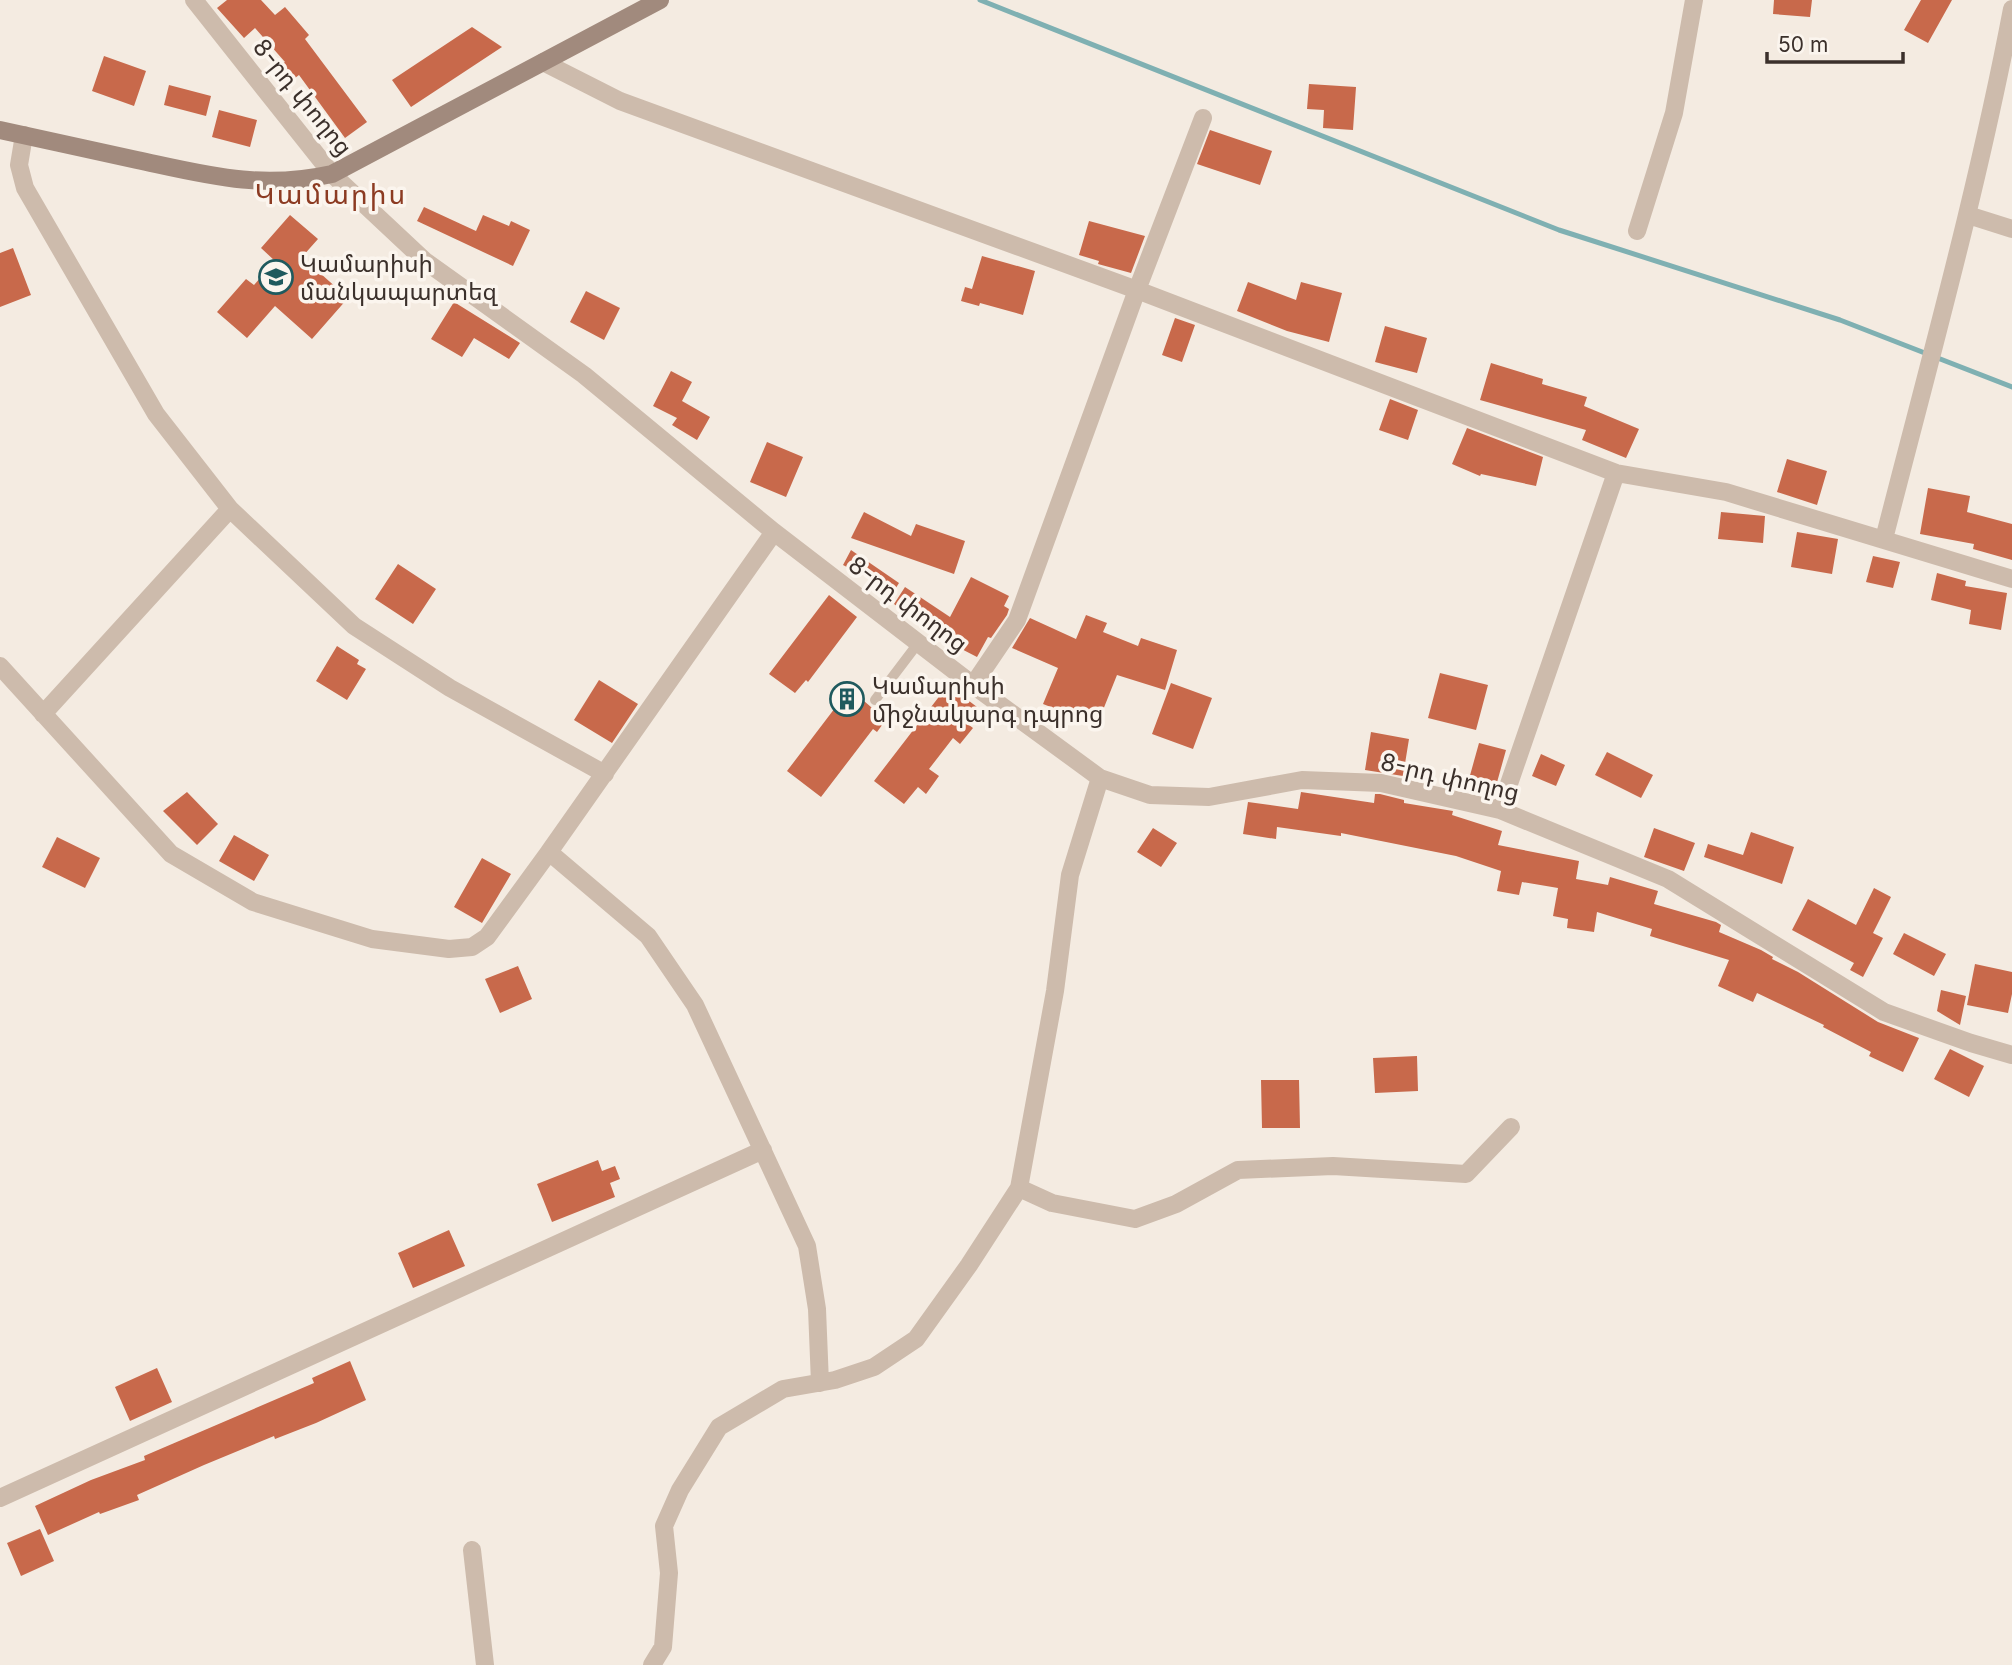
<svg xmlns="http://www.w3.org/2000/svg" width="2012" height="1665" font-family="Inter,'Noto Sans Armenian',sans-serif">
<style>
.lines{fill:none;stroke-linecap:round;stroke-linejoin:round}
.stream{stroke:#7fb0b2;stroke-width:5}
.building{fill:#c8694b}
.lane{stroke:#cdbbac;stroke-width:10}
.street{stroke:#cdbbac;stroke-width:18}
.secondary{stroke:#a18a7d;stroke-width:18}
.labels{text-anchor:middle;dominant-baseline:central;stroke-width:7;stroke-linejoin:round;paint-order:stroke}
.street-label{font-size:24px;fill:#3b302b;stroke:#fbf5ee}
.poi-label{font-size:24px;fill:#3b302b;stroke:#fbf5ee;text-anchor:start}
.quarter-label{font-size:28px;letter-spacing:2px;fill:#8c3b22;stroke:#fbf5ee}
</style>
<rect width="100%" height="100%" fill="#f4ebe1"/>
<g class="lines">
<path class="stream" d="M 980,0 L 1559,230 L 1840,320 L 2012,387"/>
</g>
<path class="building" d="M 227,0 L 261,0 L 275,15 L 285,7 L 309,35 L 305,39 L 367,122 L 345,138 L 299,75 L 287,84 L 275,69 L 285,62 L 255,28 L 244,38 L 217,8 Z
M 1774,0 L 1812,0 L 1810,17 L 1773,14 Z
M 1921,0 L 1952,0 L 1928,43 L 1904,30 Z
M 472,27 L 502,47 L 411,107 L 392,80 Z
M 104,56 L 146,71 L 134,106 L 92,91 Z
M 1309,84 L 1356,87 L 1353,130 L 1323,128 L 1324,110 L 1307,109 Z
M 169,85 L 211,96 L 206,116 L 164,105 Z
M 219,110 L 257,120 L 250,147 L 212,137 Z
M 1210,130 L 1272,151 L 1260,185 L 1197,164 Z
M 424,207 L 476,231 L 483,215 L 509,226 L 511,221 L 530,230 L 513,266 L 417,221 Z
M 290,215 L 318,239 L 302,257 L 348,298 L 312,339 L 275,306 L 247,338 L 217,312 L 246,279 L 254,285 L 275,261 L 261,248 Z
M 1089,221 L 1145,236 L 1131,273 L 1098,264 L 1099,261 L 1079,255 Z
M 13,248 L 31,295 L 0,307 L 0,253 Z
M 982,256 L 1035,271 L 1023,315 L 980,303 L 979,306 L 961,301 L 965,287 L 972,289 Z
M 1248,282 L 1296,300 L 1301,282 L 1342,293 L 1329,342 L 1287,331 L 1237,311 Z
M 586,291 L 620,308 L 604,340 L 570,322 Z
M 454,302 L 520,343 L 509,359 L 474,338 L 462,357 L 431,339 Z
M 1175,318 L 1195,325 L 1182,362 L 1162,355 Z
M 1385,326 L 1427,338 L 1417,373 L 1375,362 Z
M 1491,363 L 1543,379 L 1542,384 L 1587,397 L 1584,406 L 1639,429 L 1626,458 L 1582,440 L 1586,430 L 1480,400 Z
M 671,371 L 692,382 L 682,401 L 710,417 L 697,440 L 672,425 L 677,418 L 653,406 Z
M 1390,399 L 1418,410 L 1408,440 L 1379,430 Z
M 1467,428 L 1543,457 L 1536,486 L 1481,474 L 1480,476 L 1452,464 Z
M 767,442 L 803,457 L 786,497 L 750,482 Z
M 1787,459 L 1827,471 L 1817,505 L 1777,492 Z
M 1928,488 L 1970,496 L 1967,512 L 2012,524 L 2012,560 L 1973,549 L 1974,544 L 1920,534 Z
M 864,512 L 911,536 L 916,524 L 965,541 L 954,574 L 851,538 Z
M 1721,512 L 1765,516 L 1763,543 L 1718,539 Z
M 1797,532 L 1838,539 L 1832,574 L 1791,567 Z
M 851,550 L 899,583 L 894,591 L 843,565 Z
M 1873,556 L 1900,562 L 1893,588 L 1866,582 Z
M 398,564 L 436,589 L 413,624 L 375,599 Z
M 1937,573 L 1966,581 L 1965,586 L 2007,593 L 2001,630 L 1969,624 L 1971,610 L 1931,600 Z
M 971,577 L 1009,596 L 1004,606 L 1009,609 L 1007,615 L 991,638 L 988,637 L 977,657 L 944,640 L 894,604 L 905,587 L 950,617 Z
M 829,595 L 857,617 L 808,682 L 806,680 L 795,693 L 769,674 Z
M 1086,615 L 1107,623 L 1103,632 L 1138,646 L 1141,638 L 1177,650 L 1165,690 L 1117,675 L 1097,725 L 1043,704 L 1058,668 L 1012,648 L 1030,618 L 1076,639 Z
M 337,646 L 359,660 L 357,664 L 366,669 L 347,700 L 316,681 Z
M 1440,673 L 1488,685 L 1476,730 L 1428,718 Z
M 599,680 L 638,704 L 612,743 L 574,720 Z
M 843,683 L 871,707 L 888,717 L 877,732 L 873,729 L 821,797 L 787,771 L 838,704 L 831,699 Z
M 1171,683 L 1212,698 L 1193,749 L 1152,734 Z
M 948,685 L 977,707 L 965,722 L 973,728 L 960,744 L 953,738 L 929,769 L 939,776 L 926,794 L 918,787 L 904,804 L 874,781 Z
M 1371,732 L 1409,739 L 1403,776 L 1365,770 Z
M 1479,743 L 1506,750 L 1496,786 L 1469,779 Z
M 1607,752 L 1653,775 L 1641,798 L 1595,775 Z
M 1541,754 L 1565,765 L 1556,786 L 1532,776 Z
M 187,792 L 218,824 L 197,845 L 163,811 Z
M 1301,792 L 1374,803 L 1375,794 L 1380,794 L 1404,800 L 1404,803 L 1453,811 L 1452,815 L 1502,831 L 1498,845 L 1579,861 L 1576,879 L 1608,885 L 1610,877 L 1658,891 L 1654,904 L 1716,922 L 1721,925 L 1719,932 L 1761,950 L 1773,957 L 1772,959 L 1798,972 L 1878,1022 L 1919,1038 L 1903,1072 L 1869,1056 L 1871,1052 L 1823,1027 L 1824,1025 L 1757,993 L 1753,1002 L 1718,986 L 1729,960 L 1650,936 L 1652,929 L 1597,912 L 1594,932 L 1567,928 L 1568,919 L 1553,916 L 1558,888 L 1522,882 L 1519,895 L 1497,891 L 1501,871 L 1456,856 L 1341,833 L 1341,836 L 1277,827 L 1276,839 L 1243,834 L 1248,802 L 1298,809 Z
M 1153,828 L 1177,843 L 1161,867 L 1137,852 Z
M 1654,828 L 1695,843 L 1684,871 L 1644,857 Z
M 1751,832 L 1794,847 L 1782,884 L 1704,857 L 1708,844 L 1743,855 Z
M 234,835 L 269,855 L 254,881 L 219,861 Z
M 57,837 L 100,858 L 85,888 L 42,867 Z
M 482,858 L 511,874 L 482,923 L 454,907 Z
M 1874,888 L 1891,897 L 1873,933 L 1883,938 L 1863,977 L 1850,970 L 1854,963 L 1792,930 L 1808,899 L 1856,925 Z
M 1904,933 L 1946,954 L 1934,976 L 1893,954 Z
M 1975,964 L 2012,972 L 2012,994 L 2008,1013 L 1967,1005 Z
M 518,966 L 532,999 L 500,1013 L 485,979 Z
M 1941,990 L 1966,996 L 1960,1025 L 1937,1011 Z
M 1950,1049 L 1984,1066 L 1969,1097 L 1934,1079 Z
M 1417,1056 L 1418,1091 L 1375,1093 L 1373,1058 Z
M 1261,1080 L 1299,1080 L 1300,1128 L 1262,1128 Z
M 598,1160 L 602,1171 L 615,1166 L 620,1179 L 610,1183 L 615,1197 L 552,1222 L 537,1184 Z
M 449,1230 L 465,1266 L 413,1288 L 398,1253 Z
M 350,1361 L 366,1400 L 316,1423 L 275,1439 L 274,1436 L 204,1465 L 137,1495 L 139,1500 L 100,1514 L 99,1512 L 48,1535 L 35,1506 L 91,1480 L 145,1460 L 144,1456 L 314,1383 L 312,1378 Z
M 157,1368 L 172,1402 L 130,1421 L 115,1387 Z
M 40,1529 L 54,1561 L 21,1576 L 7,1543 Z"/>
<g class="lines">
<path class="lane" d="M 875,700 L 919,642"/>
<path class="street" d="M 194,0 L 332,174 L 425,261 L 584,375 L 774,532 L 973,685 L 1100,778 L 1150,795 L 1209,797 L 1302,780 L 1381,783 L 1500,810 L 1668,879 L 1884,1012 L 1971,1043 L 2012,1055
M 543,62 L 620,101 L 1137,290 L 1616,473 L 1726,492 L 2012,579
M 24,135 L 19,165 L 25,188 L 156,414 L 230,509 L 354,626 L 450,688 L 605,774
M 1968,215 L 2012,229
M 1637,231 L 1674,113 L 1694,0
M 774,532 L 549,852 L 648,936 L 695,1005 L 807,1246 L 817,1309 L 820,1383
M 1884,539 C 1929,363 1978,188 2012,9
M 0,666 L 171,854 L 253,902 L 372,939 L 449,949 L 472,947 L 487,937 L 549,852
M 973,685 L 1017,620 L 1137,290 L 1203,118
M 43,714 L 230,509
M 1100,778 L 1070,875 L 1055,991 L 1019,1188 L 1052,1203 L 1135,1219 L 1176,1204 L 1238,1170 L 1333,1166 L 1466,1174 L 1511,1127
M 1500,810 L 1616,473
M 0,1498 L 763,1150
M 472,1550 L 485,1665
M 652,1665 L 663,1647 L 669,1573 L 664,1526 L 680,1490 L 719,1427 L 783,1389 L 835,1380 L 874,1367 L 916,1339 L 969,1265 L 1019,1188"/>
<path class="secondary" d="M 0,130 C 46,140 91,150 137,160 C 207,175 260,190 332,174 L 660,0"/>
</g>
<defs>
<g id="school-ring" transform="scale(1.75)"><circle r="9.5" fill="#fbf5ee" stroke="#1f5a5e" stroke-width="1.5"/><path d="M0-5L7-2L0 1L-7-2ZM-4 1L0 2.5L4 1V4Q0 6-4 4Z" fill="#1f5a5e"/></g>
<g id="building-ring" transform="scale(1.75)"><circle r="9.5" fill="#fbf5ee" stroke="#1f5a5e" stroke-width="1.5"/><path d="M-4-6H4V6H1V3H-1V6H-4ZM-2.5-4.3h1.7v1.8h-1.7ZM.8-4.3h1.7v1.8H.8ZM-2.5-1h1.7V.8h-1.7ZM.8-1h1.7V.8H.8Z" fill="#1f5a5e"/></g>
</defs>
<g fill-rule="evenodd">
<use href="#school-ring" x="276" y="277"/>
<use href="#building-ring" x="847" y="699"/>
</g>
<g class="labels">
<g class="street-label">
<text transform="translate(303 97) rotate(51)">8-րդ փողոց</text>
<text transform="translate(908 604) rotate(37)">8-րդ փողոց</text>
<text transform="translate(1450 777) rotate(13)">8-րդ փողոց</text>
</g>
<g class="poi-label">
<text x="300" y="263">Կամարիսի<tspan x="300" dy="28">մանկապարտեզ</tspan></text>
<text x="872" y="685">Կամարիսի<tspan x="872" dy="28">միջնակարգ դպրոց</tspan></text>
</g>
<g class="quarter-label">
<text x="331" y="194">Կամարիս</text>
</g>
</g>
<path d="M1767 52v10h136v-10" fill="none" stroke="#3b302b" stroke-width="3.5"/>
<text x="1778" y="52" font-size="21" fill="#3b302b" stroke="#fbf5ee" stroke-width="5" paint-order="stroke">50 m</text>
</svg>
